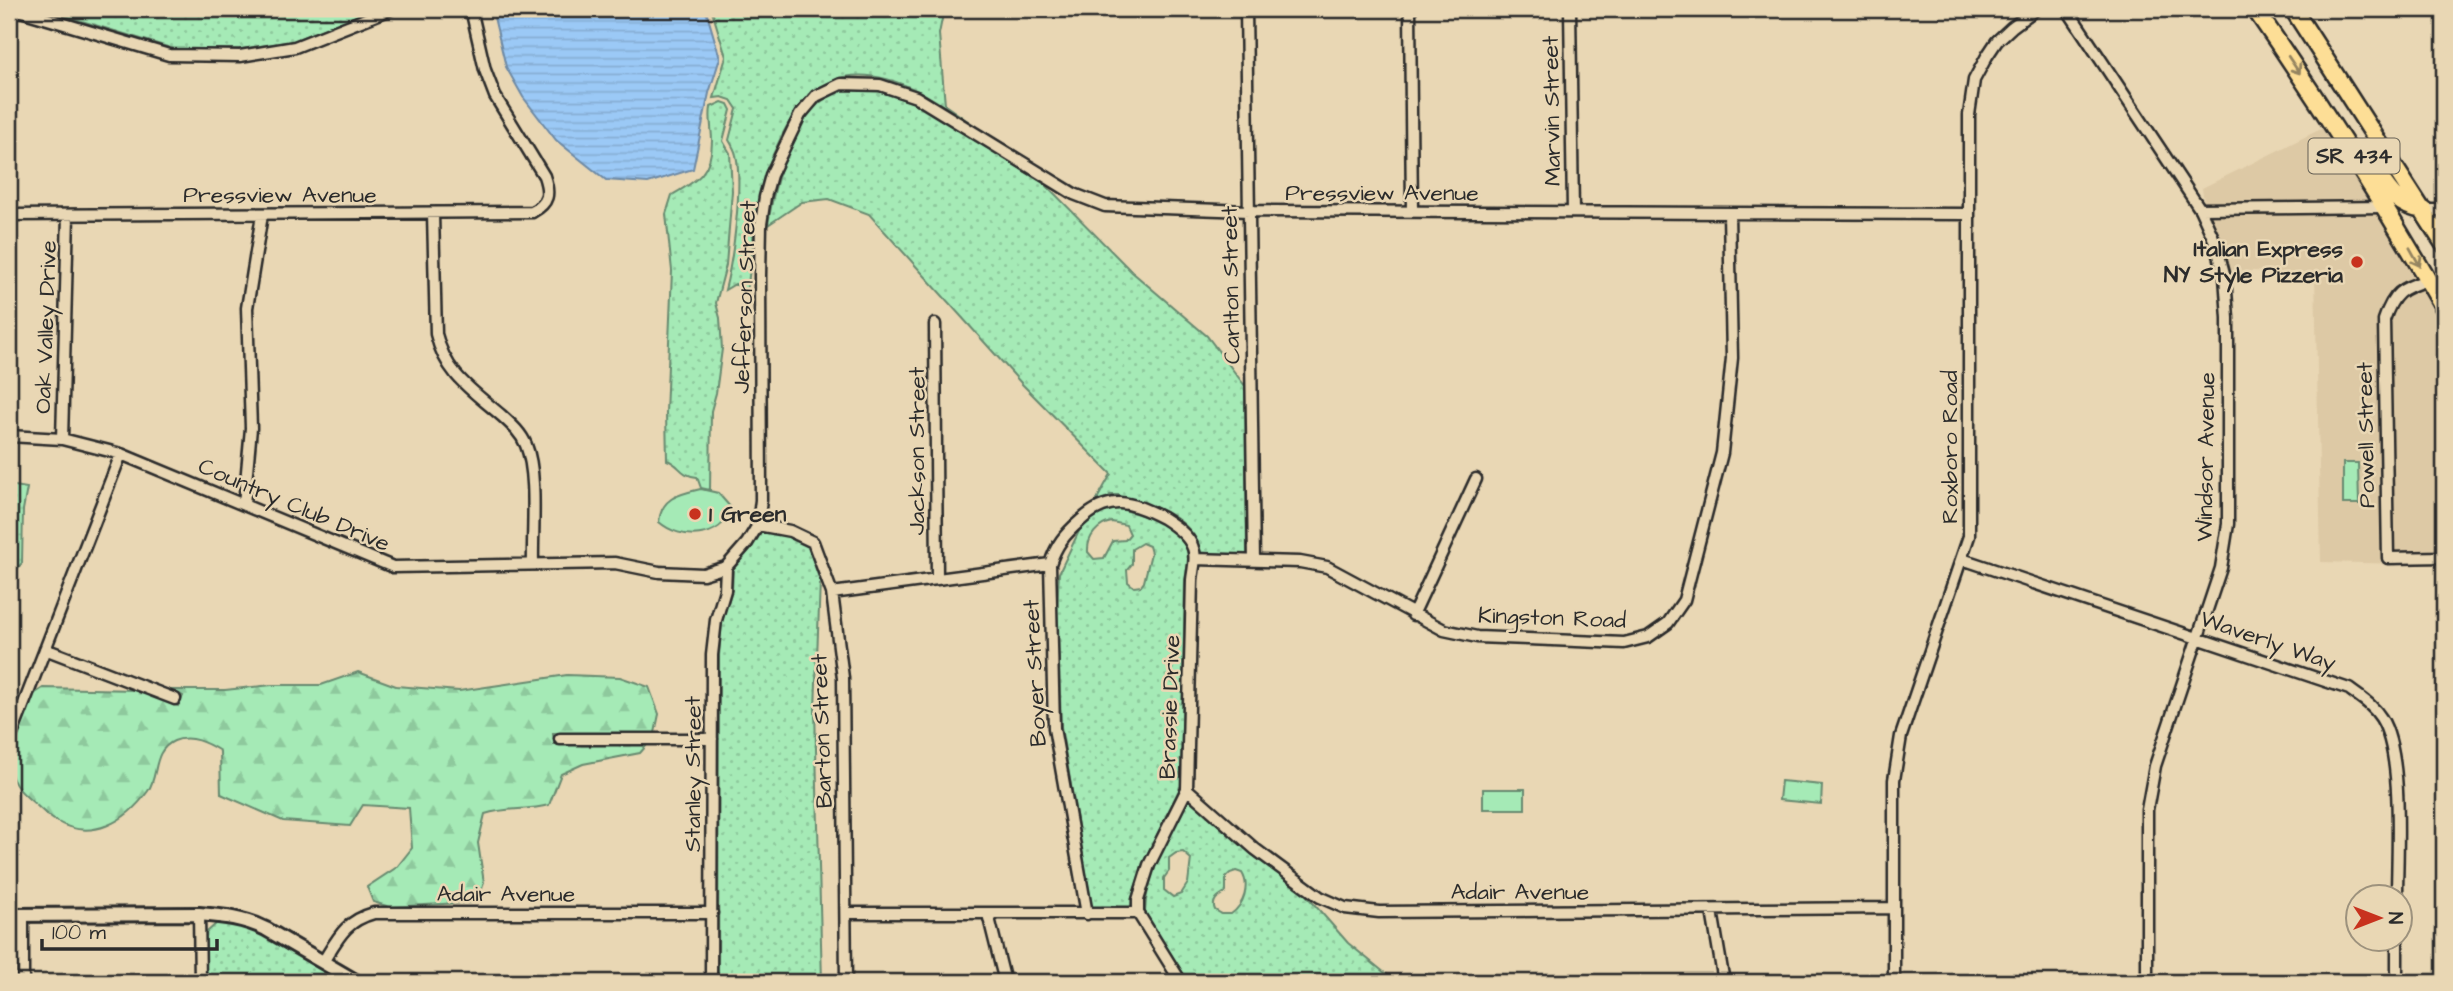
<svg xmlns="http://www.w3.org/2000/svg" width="2453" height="991" font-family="'Architects Daughter',sans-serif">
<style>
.built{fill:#ddc9a5}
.grass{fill:url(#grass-dots);stroke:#688a70;stroke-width:2;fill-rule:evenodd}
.forest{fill:url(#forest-firs);stroke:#688a70;stroke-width:2}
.wetland{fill:url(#wetland-marsh);stroke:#688a70;stroke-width:2}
.park{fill:#a5eab6;stroke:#688a70;stroke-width:2}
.water{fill:url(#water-rules);stroke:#6e8aa5;stroke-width:2}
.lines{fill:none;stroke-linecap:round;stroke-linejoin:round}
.minor-casing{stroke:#2b2b2b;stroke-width:15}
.tertiary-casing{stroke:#2b2b2b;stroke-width:18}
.primary-casing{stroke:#2b2b2b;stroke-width:21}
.minor{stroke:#e9d7b4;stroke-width:10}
.tertiary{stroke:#e9d7b4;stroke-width:12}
.primary{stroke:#fdde96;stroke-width:16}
.oneway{stroke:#948460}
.poi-dot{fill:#c8321e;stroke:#e9d7b4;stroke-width:2.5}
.labels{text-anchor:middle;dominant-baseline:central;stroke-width:5;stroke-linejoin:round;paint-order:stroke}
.shield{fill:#e9d7b4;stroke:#645f54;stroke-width:2}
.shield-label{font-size:21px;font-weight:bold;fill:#2b2b2b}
.street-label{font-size:23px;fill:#2b2b2b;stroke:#e9d7b4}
.poi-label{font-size:23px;font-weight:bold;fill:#2b2b2b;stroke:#e9d7b4;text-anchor:end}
</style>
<defs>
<pattern id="grass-dots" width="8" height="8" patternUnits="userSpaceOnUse" patternTransform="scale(1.75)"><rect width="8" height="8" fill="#a5eab6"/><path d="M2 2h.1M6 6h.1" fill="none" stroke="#8ec99d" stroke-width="1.8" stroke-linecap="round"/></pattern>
<pattern id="forest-firs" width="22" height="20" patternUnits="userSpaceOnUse" patternTransform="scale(1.75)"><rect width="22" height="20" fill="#a5eab6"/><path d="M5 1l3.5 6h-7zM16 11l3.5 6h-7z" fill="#8ec99d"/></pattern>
<pattern id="wetland-marsh" width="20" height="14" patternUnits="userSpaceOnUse" patternTransform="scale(1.75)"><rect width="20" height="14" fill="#a5eab6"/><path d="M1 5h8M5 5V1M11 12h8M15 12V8" fill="none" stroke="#8ec99d"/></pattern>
<pattern id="water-rules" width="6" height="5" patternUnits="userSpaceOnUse" patternTransform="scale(1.75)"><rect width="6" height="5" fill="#9bc9f6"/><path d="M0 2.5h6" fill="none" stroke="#86add3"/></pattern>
</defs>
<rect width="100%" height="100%" fill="#e9d7b4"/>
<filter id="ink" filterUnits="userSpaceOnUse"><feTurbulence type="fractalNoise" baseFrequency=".0143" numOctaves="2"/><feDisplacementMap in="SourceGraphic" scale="14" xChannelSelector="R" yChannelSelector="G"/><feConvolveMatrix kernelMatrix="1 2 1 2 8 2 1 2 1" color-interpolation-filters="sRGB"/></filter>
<g filter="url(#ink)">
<path class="built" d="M 2327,126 L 2374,201 L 2204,203 L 2202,188 Z
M 2382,213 L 2418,276 L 2399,283 L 2385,298 L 2377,321 L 2381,563 L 2444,563 L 2444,565 L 2321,562 L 2315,274 L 2230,270 L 2223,243 L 2210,215 Z
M 2424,287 L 2444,324 L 2444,551 L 2394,552 L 2390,321 L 2396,305 L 2408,292 Z"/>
<path class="grass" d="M 42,9 L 374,9 L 293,41 L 241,49 L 174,49 Z
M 709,9 L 944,9 L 939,34 L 945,105 L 975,126 C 957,115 939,102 920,92 C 850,58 807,77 777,146 C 769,163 762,179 759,197 C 753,228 752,259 747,291 L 735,284 L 725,290 C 733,259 743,185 736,155 C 735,150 732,145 729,140 L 737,109 L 731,100 L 722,97 L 714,98 L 726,57 L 712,11 Z
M 854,88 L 878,91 L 913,102 L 1045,184 L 1132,272 L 1207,336 L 1245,386 L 1247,555 L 1201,553 C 1194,518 1151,503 1120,497 L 1119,495 L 1110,495 L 1109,497 L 1096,501 L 1111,474 L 1022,384 L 869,214 L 829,199 L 802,202 L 768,225 C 775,177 797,93 854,88 Z
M 722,102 L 728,104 L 731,110 L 723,141 L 730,153 L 732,191 L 726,265 L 716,303 L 720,318 L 722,349 L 716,393 L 711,411 L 710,490 L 701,488 L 697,477 C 679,475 681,465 667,460 L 666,413 L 672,271 L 666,214 L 672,195 C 696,181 712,173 712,141 C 712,130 709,119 711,107 Z
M 1115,508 C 1139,513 1175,523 1186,547 C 1190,558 1187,569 1185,580 L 1181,786 L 1143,863 L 1132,898 L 1131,907 L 1092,908 L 1061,727 L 1057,607 L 1059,573 L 1080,529 L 1098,513 ZM 1112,522 L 1126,525 L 1130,534 L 1125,540 L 1113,541 L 1104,558 L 1094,559 L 1088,552 C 1087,537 1098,524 1112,522 ZM 1142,543 L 1149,546 L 1151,553 L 1144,582 L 1141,586 L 1134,587 L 1128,582 L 1127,570 L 1132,564 L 1132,549 Z
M 761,532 L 788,536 L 808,546 L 820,581 L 815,709 L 822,982 L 718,982 L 719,655 L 722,621 L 732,590 L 733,569 L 752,547 Z
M 1189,799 L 1250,853 L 1306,895 L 1348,943 L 1396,982 L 1188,982 L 1145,912 C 1146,872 1172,833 1189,799 ZM 1183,852 L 1191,859 L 1188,883 L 1181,894 L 1173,897 L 1164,890 L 1164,878 L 1169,871 L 1169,858 L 1176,853 ZM 1236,871 L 1242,873 C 1250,886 1244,905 1231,914 L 1222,914 L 1215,910 C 1211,901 1218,896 1226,892 L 1226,877 L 1230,873 Z
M 218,922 L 249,927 L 345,982 L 209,982 L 206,968 L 206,933 Z"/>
<path class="forest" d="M 358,672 L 396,686 L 459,691 L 567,675 L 620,677 L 649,687 L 659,714 L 655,733 L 553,733 L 554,744 L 647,745 L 640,753 L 583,764 L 561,774 L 549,805 C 527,811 507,807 485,814 L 478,843 L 484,883 L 477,902 L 390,907 L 373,902 L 367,887 L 397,867 L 412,848 L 409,808 L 363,805 L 350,826 L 283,821 L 221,794 L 220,751 C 207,743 190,734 174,741 C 152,751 159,775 148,791 C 126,822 91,842 56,821 C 48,817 41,809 35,804 C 19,791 9,781 9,760 L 34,694 L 43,688 L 136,690 L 178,706 L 183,696 L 170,690 L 225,690 L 272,685 L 321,685 Z"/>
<path class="wetland" d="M 9,485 L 27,488 L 23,510 L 22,563 L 12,575 L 9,575 Z"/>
<path class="park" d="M 2343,463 L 2358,463 L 2359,504 L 2343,504 Z
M 701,489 L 718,493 L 732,509 C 720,540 681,541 659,522 C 661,497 680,494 701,489 Z
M 1781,781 L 1822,785 L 1821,804 L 1779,800 Z
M 1483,789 L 1525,789 L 1525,809 L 1483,809 Z"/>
<path class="water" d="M 492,9 L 699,9 L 707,14 L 720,58 L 709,93 L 693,169 L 648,183 L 606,180 L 556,140 L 523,97 L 506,67 Z"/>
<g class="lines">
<g class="minor-casing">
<path id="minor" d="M 14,9 L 169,55 L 240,56 L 295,47 L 391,9
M 1246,9 L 1254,561
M 1410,9 L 1412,212
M 1570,9 L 1573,212
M 2067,9 L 2200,209 L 2216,244 L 2225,277 L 2228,318 L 2228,524 L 2221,568 L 2155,766 L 2147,810 L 2147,982
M 2200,209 L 2385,207
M 2424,210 L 2444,210
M 433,214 L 436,334 C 446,375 472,390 502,416 C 512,425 521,433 526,445 C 538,475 532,531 533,564
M 9,215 L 532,212 C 549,203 550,194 544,176 L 495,96 L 485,70 L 471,9
M 2428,280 C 2401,288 2393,293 2384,320 L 2388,558 L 2444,557
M 935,324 L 937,578
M 9,436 L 62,439 L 121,454 L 393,567 L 615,563 L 659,572 L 703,574 L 726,567 L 747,543 L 758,525 L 761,500 L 760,276 L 761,224 L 765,197 L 771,175 L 800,115 L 816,96 L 841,84 L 880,85 L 916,97 L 1074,194 L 1105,206 L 1249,211 L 1968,214
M 62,439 L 68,215
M 244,504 L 251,428 L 247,308 L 262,215
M 758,525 L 790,531 L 813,542 L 832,593 L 843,678 L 846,982
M 1195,559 L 1300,562 L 1327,567 L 1444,630 L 1477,637 L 1624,643 L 1648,637 L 1668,623 L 1684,600 L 1722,453 L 1732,358 L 1729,213
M 1962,559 L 2349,689 C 2361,698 2373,705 2381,718 C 2404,755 2397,851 2397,897
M 832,593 L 1050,564
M 1413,615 L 1476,479
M 45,649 L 175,699
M 560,739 L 712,739
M 9,742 L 121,454
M 1187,789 L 1255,849 L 1320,897 L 1345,908 L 1379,912 L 1894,908
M 1712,911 L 1724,982
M 846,913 L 1138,913
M 199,914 L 200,982
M 988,914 L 1005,982
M 1087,914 L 1054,728 L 1050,564 C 1056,545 1065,534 1080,521 C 1109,494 1130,501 1163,518 C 1174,525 1189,535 1193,548 C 1197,558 1193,569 1192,580 L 1187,789 L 1149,865 L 1138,900 L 1138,913 L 1181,982
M 23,915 L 23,982
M 2397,939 L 2397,982
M 323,962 C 338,938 345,921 374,913 L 712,913
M 711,982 L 712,655 L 716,620 L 725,590 L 726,567
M 1894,982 L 1894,780 L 1901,736 L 1969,536 L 1969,115 L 1974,80 L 1987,56 L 1997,41 L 2012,27 L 2036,9"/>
</g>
<g class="tertiary-casing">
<path id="tertiary" d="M 9,915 L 199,914 C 223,916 244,918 266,929 L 357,982"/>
</g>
<g class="primary-casing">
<path id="primary" d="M 2255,9 C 2323,107 2385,205 2444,308
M 2293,9 L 2444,244
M 2375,170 C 2389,191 2398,207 2424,210"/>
</g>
<use href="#minor" class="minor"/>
<use href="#tertiary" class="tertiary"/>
<use href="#primary" class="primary"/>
</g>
<defs><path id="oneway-shaft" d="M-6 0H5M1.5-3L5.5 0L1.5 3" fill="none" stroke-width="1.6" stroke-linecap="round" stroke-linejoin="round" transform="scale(1.75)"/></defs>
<g class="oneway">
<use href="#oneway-shaft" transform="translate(2294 65) rotate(56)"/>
<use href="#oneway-shaft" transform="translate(2415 257) rotate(61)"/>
</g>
</g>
<g class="poi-dot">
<circle cx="2357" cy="262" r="7"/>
<circle cx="695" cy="514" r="7"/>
</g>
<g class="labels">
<rect class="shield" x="2308.5" y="138.5" width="91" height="35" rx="5"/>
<g class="shield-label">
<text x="2354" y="156">SR 434</text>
</g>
<g class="street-label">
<text transform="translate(1552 111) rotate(-91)">Marvin Street</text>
<text x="1382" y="193">Pressview Avenue</text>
<text x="280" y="195">Pressview Avenue</text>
<text transform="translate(1231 285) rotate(-91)">Carlton Street</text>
<text transform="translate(745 297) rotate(-88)">Jefferson Street</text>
<text transform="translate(46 327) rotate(-88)">Oak Valley Drive</text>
<text transform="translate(2366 435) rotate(-91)">Powell Street</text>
<text transform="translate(1950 447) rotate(-90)">Roxboro Road</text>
<text transform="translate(917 451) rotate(-90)">Jackson Street</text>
<text transform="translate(2206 457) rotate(-89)">Windsor Avenue</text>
<text transform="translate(294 505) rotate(23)">Country Club Drive</text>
<text transform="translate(1552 618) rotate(2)">Kingston Road</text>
<text transform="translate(2268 641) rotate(19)">Waverly Way</text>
<text transform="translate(1035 673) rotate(-93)">Boyer Street</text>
<text transform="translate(1170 707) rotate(-88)">Brassie Drive</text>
<text transform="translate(822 731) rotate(-92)">Barton Street</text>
<text transform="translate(693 774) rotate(-90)">Stanley Street</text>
<text x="1520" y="892">Adair Avenue</text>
<text x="506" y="894">Adair Avenue</text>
</g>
<g class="poi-label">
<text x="2343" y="249">Italian Express<tspan x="2343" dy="26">NY Style Pizzeria</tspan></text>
<text x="709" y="514" text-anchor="start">1 Green</text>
</g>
</g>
<rect width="2453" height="991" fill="none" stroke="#e9d7b4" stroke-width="35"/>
<rect x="18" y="18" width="2418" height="956" fill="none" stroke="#2b2b2b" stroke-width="2.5" filter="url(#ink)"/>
<g transform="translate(2379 918) rotate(90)"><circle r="33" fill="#e9d7b4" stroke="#9d927d" stroke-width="2"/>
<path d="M0-5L12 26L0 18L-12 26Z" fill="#c8321e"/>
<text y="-10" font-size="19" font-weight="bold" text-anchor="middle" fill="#2b2b2b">N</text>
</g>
<path d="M42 939v10h175v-10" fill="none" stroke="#2b2b2b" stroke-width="3.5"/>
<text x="52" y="939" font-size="21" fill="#2b2b2b" stroke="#e9d7b4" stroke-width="5" paint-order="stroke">100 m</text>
</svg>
